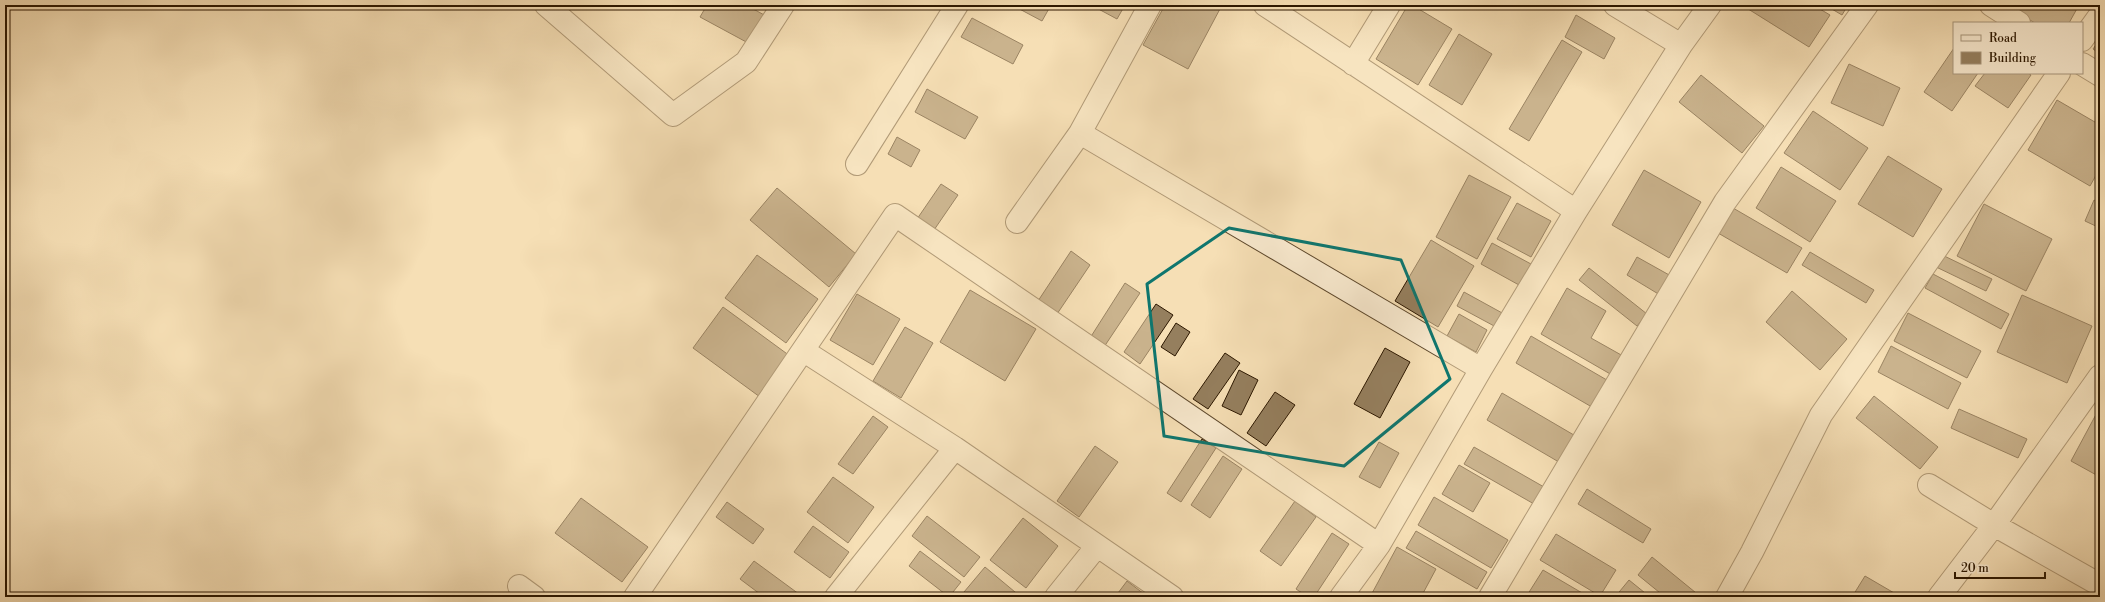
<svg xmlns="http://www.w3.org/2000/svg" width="2105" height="602" font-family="'Libre Bodoni',serif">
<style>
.building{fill:#957f5e;stroke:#2c1700}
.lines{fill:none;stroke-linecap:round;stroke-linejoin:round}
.minor-casing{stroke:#5e492d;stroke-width:24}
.minor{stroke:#f9eacf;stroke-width:22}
.marked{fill:none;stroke:#0f766e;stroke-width:3;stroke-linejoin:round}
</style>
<rect width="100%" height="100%" fill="#f6dfb5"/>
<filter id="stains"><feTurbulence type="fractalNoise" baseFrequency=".005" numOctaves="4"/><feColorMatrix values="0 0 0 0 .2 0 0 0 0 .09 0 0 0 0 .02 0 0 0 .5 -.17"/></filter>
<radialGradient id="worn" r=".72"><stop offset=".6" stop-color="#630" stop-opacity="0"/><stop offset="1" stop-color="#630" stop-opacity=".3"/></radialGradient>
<path class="building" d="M 707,5 L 746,5 L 766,16 L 750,44 L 700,17 Z
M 1012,5 L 1051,5 L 1042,21 Z
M 1091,5 L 1125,5 L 1117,19 Z
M 1165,5 L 1218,5 L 1221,7 L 1188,69 L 1143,45 Z
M 1408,5 L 1412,5 L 1452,29 L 1418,85 L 1376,59 Z
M 1746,5 L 1813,5 L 1830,15 L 1809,47 L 1745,7 Z
M 1825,5 L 1848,5 L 1842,15 Z
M 2013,5 L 2079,5 L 2069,23 L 2035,23 L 2011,9 Z
M 1576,15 L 1615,38 L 1604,59 L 1565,37 Z
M 972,18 L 1023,45 L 1013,64 L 961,37 Z
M 1459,34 L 1492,54 L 1462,105 L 1429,85 Z
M 2100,39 L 2100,54 L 2093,49 Z
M 1562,40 L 1582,52 L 1529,141 L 1509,129 Z
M 1954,48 L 1954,73 L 1978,73 L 1952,111 L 1924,92 Z
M 1849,64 L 1900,88 L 1883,126 L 1831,103 Z
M 1985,73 L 2028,73 L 2031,75 L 2008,108 L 1975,86 Z
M 1701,75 L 1764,126 L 1742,153 L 1679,102 Z
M 927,89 L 978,117 L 965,139 L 915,112 Z
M 2057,100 L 2100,125 L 2100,168 L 2090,186 L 2028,150 Z
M 1813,111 L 1868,148 L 1840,190 L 1784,153 Z
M 897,137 L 920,150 L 911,167 L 888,154 Z
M 1888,156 L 1942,189 L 1913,237 L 1858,204 Z
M 1781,167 L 1836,201 L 1810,242 L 1756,208 Z
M 1644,170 L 1701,202 L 1669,258 L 1612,225 Z
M 1469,175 L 1511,197 L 1477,259 L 1436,237 Z
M 941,184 L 958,195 L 934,230 L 917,219 Z
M 777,188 L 856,254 L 829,287 L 750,220 Z
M 2094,200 L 2100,203 L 2100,228 L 2085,221 Z
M 1517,203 L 1551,221 L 1531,257 L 1497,239 Z
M 1984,204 L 2052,239 L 2026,291 L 1957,256 Z
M 1733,208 L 1802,248 L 1787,273 L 1718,233 Z
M 1431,240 L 1474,266 L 1438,327 L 1395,301 Z
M 1492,243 L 1531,264 L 1519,285 L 1481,264 Z
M 1071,251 L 1090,265 L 1057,314 L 1038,301 Z
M 1810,252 L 1874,290 L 1866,303 L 1802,265 Z
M 1938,253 L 1992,279 L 1986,291 L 1932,265 Z
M 757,255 L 818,299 L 786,343 L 725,298 Z
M 1637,257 L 1671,276 L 1660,295 L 1627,275 Z
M 1589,268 L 1647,314 L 1637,326 L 1579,280 Z
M 1933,274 L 2009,314 L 2001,329 L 1925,288 Z
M 1125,283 L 1140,293 L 1104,347 L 1090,338 Z
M 1567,288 L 1606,311 L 1591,338 L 1623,356 L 1612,375 L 1541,334 Z
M 970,290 L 1036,329 L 1005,381 L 940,342 Z
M 1792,291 L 1847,339 L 1820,370 L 1766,322 Z
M 1464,292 L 1504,314 L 1496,327 L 1457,306 Z
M 857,294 L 900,319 L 873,365 L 830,340 Z
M 2022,295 L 2092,326 L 2067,383 L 1997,352 Z
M 1156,304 L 1173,315 L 1140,364 L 1124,352 Z
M 723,307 L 790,356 L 760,397 L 693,348 Z
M 1908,313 L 1981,351 L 1967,378 L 1894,341 Z
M 1459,314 L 1487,330 L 1476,352 L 1447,336 Z
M 1176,323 L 1190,332 L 1175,356 L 1161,347 Z
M 905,327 L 933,343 L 901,398 L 873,381 Z
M 1531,336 L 1612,383 L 1597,410 L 1516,363 Z
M 1891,346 L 1961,383 L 1948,409 L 1878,372 Z
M 1385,348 L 1410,362 L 1380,418 L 1354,404 Z
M 1225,353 L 1240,363 L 1208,409 L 1193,399 Z
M 1239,370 L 1258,380 L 1241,415 L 1222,406 Z
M 1275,392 L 1295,405 L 1266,446 L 1247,433 Z
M 1502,393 L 1579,438 L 1564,465 L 1487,420 Z
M 1874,396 L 1938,447 L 1920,469 L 1856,418 Z
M 2100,407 L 2100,477 L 2071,461 Z
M 1959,409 L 2027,439 L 2018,458 L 1951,428 Z
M 873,416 L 888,427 L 853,474 L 838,464 Z
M 1202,439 L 1216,448 L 1181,502 L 1167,493 Z
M 1379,442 L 1399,453 L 1380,488 L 1359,477 Z
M 1095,446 L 1118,462 L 1079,517 L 1057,501 Z
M 1474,447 L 1544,487 L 1534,504 L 1464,464 Z
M 1223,456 L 1242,469 L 1210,518 L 1191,505 Z
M 1459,465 L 1490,483 L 1473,512 L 1442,494 Z
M 833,477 L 874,507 L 848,543 L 807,512 Z
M 1587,489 L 1651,529 L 1643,543 L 1578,504 Z
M 1434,497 L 1508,540 L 1491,568 L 1418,525 Z
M 581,498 L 648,547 L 622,582 L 555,533 Z
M 1295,501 L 1316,517 L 1281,566 L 1260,551 Z
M 727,502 L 764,529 L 753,544 L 716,517 Z
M 927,516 L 980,557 L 964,577 L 912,536 Z
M 1023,518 L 1058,546 L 1026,588 L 990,560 Z
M 813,526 L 849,552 L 830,578 L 794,552 Z
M 1416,531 L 1487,572 L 1477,589 L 1406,548 Z
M 1332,533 L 1349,544 L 1314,597 L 1308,597 L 1296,589 Z
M 1556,534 L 1616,570 L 1600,596 L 1540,560 Z
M 1397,547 L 1436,569 L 1421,597 L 1370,597 Z
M 920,551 L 961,582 L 949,597 L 909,566 Z
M 1652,557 L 1701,597 L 1665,597 L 1638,575 Z
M 754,561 L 803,597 L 764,597 L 740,579 Z
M 985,567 L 1021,597 L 970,597 L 964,592 Z
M 1543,570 L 1589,597 L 1526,597 Z
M 1865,576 L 1901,597 L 1852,597 Z
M 1629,580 L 1650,597 L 1615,597 Z
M 1127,581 L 1148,597 L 1115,597 Z
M 854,592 L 860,597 L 850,597 Z"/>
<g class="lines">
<g class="minor-casing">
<path id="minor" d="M 546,5 L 673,115 L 746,62 L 783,5
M 1265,5 L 1576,211
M 1615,5 L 1681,45
M 1991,5 L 2019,23
M 2082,40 L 2100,15
M 1353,64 L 1389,5
M 2082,64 L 2100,75
M 1080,133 L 1481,369
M 857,164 L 957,5
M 1017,222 L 1080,133 L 1150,5
M 804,351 L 955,448 L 1172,597
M 1929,485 L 1994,525 L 2100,585
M 519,586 L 534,597
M 635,597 L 895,215 L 1379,545
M 836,597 L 955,448
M 1056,597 L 1097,546
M 1341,597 L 1379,545 L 1481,369 L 1576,211 L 1681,45 L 1710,5
M 1490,597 L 1725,202 L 1867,5
M 1727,597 L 1752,552 L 1821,415 L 2059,73
M 1939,597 L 1994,525 L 2100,376"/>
</g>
<use href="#minor" class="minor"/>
</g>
<path d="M0 0H2105V602H0ZM 1229,228 L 1401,260 L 1450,379 L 1344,466 L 1164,436 L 1147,284 Z" fill="#f6dfb5" fill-opacity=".55" fill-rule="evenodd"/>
<path class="marked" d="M 1229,228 L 1401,260 L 1450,379 L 1344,466 L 1164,436 L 1147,284 Z"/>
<rect width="2105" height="602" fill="none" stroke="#f6dfb5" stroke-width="20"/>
<rect x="6" y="6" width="2093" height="590" fill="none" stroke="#2c1700" stroke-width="2"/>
<rect x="10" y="10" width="2085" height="582" fill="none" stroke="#2c1700"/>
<rect x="1953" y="22" width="130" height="52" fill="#f9eacf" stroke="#a7967c"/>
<rect x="1961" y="35" width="20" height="6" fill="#f9eacf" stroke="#a7967c"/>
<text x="1989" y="42" font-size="12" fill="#2c1700">Road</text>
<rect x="1961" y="52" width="20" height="12" fill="#957f5e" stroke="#a7967c"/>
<text x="1989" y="62" font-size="12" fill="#2c1700">Building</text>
<path d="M1955 572v6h90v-6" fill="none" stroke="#2c1700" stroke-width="2"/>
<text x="1961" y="572" font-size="12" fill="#2c1700" stroke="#f9eacf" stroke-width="3" paint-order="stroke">20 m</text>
<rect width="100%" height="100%" filter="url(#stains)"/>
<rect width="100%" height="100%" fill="url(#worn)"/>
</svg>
